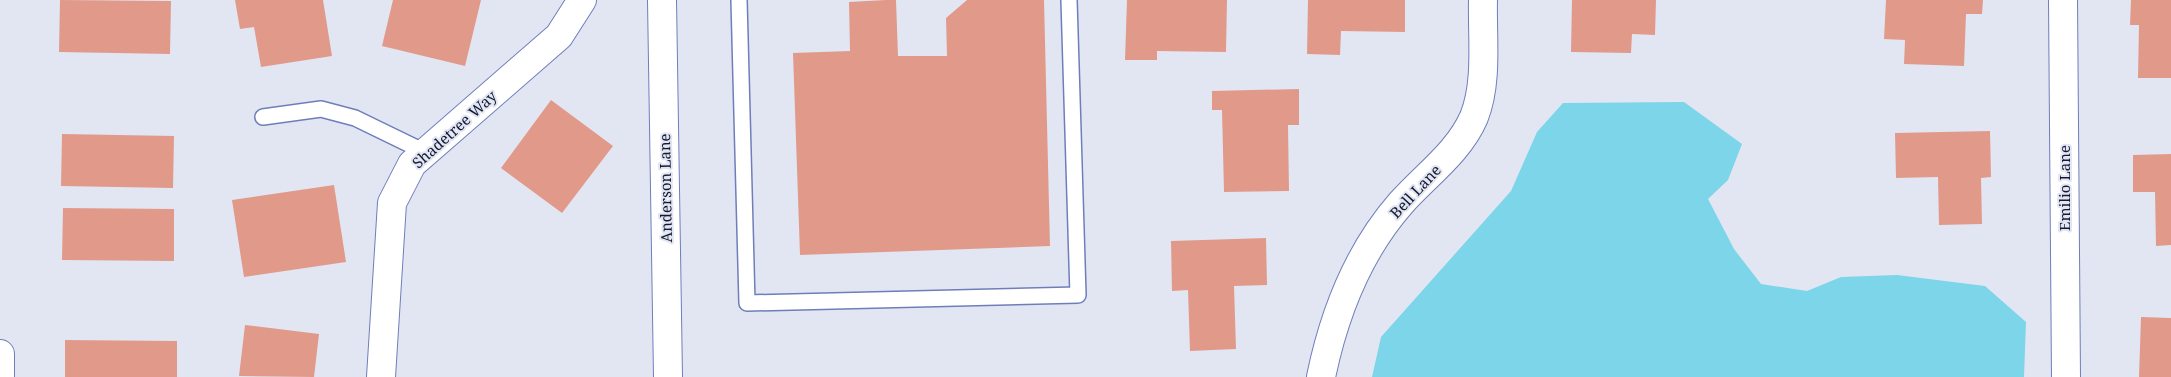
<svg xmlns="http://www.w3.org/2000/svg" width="2171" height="377" font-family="'Noto Serif',serif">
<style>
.water{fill:#7cd5e8}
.building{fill:#e19a8a}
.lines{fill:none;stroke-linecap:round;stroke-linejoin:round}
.lane-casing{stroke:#6f7eba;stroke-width:18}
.street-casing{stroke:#6f7eba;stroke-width:30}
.lane{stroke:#fff;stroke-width:15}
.street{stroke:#fff;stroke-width:28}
.labels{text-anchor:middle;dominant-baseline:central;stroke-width:4;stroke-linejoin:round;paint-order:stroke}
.street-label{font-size:15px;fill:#141931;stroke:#e2e6f3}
</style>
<rect width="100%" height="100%" fill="#e2e6f3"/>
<path class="water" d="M 1684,102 L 1742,144 L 1728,180 L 1708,199 L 1734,249 L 1761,284 L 1807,291 L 1841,277 L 1897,275 L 1985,286 L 2026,322 L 2024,377 L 1372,377 L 1381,337 L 1511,191 L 1537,132 L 1563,103 Z"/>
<path class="building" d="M 60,0 L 171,1 L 170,54 L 59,52 Z
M 235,0 L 323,0 L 332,56 L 261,67 L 254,27 L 240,29 Z
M 393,0 L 481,0 L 465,66 L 382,46 Z
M 886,0 L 896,0 L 898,56 L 947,56 L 946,18 L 967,0 L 1044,0 L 1050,246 L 800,255 L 793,53 L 850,51 L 849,2 Z
M 1127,0 L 1227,0 L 1226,52 L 1157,51 L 1157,60 L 1125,60 Z
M 1308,0 L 1405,0 L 1405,32 L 1341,31 L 1340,55 L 1307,54 Z
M 1572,0 L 1656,0 L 1655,35 L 1632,34 L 1631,53 L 1571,52 Z
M 1886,0 L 1983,0 L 1982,14 L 1966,14 L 1964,66 L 1904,64 L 1905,40 L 1884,39 Z
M 2131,0 L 2171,0 L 2171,78 L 2138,78 L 2139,25 L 2130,25 Z
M 1299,89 L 1299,125 L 1288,125 L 1289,191 L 1224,192 L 1222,110 L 1212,110 L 1212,91 Z
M 551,100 L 613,146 L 562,213 L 501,168 Z
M 1990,131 L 1991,177 L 1981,178 L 1982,224 L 1939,225 L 1938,177 L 1896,178 L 1895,133 Z
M 62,134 L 174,136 L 173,188 L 61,186 Z
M 2171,154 L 2171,245 L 2156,246 L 2155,192 L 2133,192 L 2133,155 Z
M 334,185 L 346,262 L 244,277 L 232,200 Z
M 63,208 L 174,209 L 174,261 L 62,260 Z
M 1266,238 L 1267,285 L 1234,286 L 1236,349 L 1190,351 L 1188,290 L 1172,291 L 1171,241 Z
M 2141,317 L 2171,318 L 2171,377 L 2139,377 Z
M 245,325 L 319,334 L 314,377 L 239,376 Z
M 65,340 L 177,341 L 177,377 L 65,377 Z"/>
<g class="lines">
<g class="lane-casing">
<path id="lane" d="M 739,0 L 747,303 L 1078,295 L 1069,0
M 263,117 L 321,109 L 355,118 L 425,152"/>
</g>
<g class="street-casing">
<path id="street" d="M 662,0 L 668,377
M 2063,0 L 2066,377
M 0,354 L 0,377
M 381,377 L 392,203 L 412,164 L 559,36 L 582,0
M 1321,377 C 1334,314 1358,252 1401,203 C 1426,175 1459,152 1474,117 C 1488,82 1482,37 1483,0"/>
</g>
<use href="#lane" class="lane"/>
<use href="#street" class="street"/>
</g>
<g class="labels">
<g class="street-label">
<text transform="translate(454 129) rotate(-42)">Shadetree Way</text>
<text transform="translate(665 188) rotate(-91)">Anderson Lane</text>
<text transform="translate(2064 188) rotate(-90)">Emilio Lane</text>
<text transform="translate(1415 191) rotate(-47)">Bell Lane</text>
</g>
</g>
</svg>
